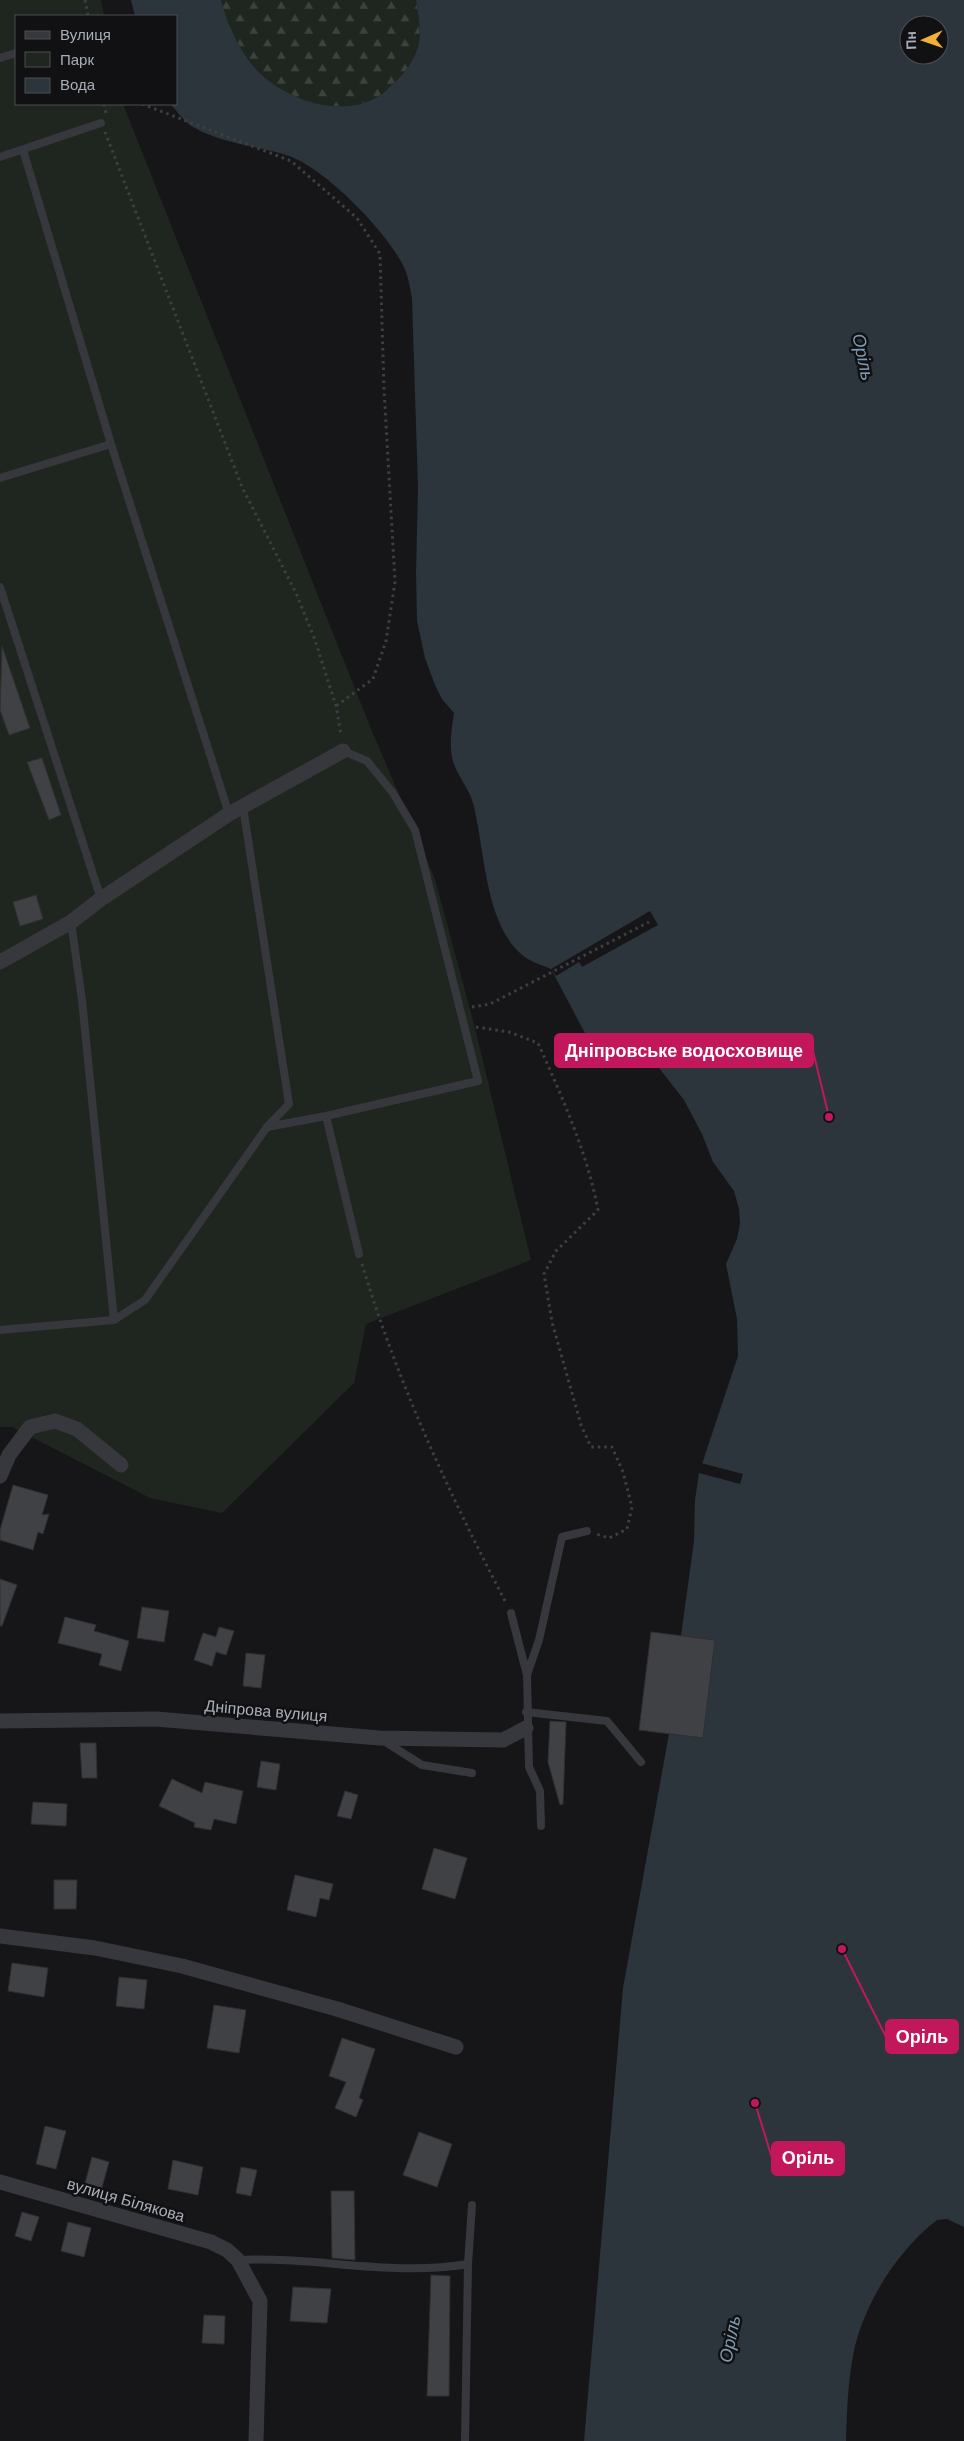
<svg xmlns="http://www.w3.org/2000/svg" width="964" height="2441" font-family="'DM Sans',sans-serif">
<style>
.forest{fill:url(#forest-firs)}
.green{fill:#1e261f}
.water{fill:#2c353c;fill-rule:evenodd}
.pier{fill:#161618}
.building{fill:#404145;stroke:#303034}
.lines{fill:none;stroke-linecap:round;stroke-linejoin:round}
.path{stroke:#3d3f44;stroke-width:3;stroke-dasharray:2.5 4;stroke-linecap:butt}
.lane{stroke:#37383d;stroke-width:8}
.street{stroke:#37383d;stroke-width:15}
.labels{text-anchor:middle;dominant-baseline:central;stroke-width:5;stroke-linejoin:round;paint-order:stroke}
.street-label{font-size:16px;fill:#a8adb8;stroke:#111113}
.water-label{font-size:18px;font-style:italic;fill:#7f9bb3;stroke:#111113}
.leader{fill:none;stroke:#c2185b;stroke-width:2}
.callout-dot{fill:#c2185b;stroke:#111113;stroke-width:2}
.callout{fill:#c2185b;stroke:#c2185b;stroke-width:2}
.callout-label{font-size:18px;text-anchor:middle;font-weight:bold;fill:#fff}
</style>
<defs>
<pattern id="forest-firs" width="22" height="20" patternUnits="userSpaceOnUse" patternTransform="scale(1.25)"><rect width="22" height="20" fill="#1e261f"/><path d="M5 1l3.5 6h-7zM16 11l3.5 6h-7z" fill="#3c433d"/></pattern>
</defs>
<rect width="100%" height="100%" fill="#161618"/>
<path class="forest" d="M 221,0 L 416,0 C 418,14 421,28 419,42 C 416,58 406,72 394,83 C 389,87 385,93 379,96 C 343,118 293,102 263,76 C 242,58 228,26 221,0 Z"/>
<path class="green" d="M 0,0 L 101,0 L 104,16 L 16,16 L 16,104 L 123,104 L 369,724 L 435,879 L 474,1024 L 531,1260 L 366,1324 L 354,1383 L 222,1513 L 150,1498 L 12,1427 L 0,1427 Z"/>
<path class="water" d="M 131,0 L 221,0 C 228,26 242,58 263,76 C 293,102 343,118 379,96 C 385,93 389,87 394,83 C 406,72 416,58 419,42 C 421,28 418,14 416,0 L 964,0 L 964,2227 L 947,2219 L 937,2220 C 899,2249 867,2299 855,2346 C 848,2377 847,2409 846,2441 L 584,2441 L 623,1988 L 669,1734 L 703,1738 L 715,1640 L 681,1636 L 694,1541 L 695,1500 L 699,1473 L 738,1356 L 737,1319 L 726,1264 L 737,1239 L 740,1223 L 739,1209 L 734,1191 L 713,1162 L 702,1134 L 684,1100 L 656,1064 L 631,1053 L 603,1048 L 594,1044 L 586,1035 L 551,969 C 540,964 530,962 521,954 C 484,921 485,848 473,803 C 470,792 463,783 458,773 C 447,754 451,733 454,713 L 442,699 L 435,685 L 425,658 L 417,621 L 416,572 L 418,489 L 412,298 C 410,289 409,280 406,272 C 393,237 325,168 289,156 C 259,146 223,144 195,128 C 185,123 178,113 171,104 L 176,104 L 176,16 L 135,16 ZM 909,25 L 939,25 L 939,55 L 909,55 Z"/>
<path class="pier" d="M 650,911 L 658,925 L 582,967 L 579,962 L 556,976 L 551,969 Z
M 701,1463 L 743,1474 L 740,1484 L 699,1473 Z"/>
<path class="building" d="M 2,646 L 30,728 L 9,735 L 0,710 Z
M 42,758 L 61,815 L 49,820 L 27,762 Z
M 36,895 L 43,919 L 20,926 L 13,902 Z
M 13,1485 L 48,1495 L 42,1515 L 49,1514 L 43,1534 L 38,1532 L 33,1550 L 0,1540 L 0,1530 Z
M 0,1579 L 17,1585 L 2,1626 L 0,1626 Z
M 142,1607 L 169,1611 L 164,1642 L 137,1638 Z
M 65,1617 L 96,1625 L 94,1631 L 129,1641 L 121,1671 L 99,1665 L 102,1654 L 58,1643 Z
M 219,1627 L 234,1631 L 226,1655 L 216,1652 L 212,1666 L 194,1660 L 203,1633 L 216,1637 Z
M 651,1632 L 715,1640 L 703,1738 L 639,1730 Z
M 246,1653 L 265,1655 L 261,1688 L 243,1686 Z
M 550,1721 L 566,1722 L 563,1804 L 560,1805 L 548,1762 Z
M 80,1743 L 96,1743 L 97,1778 L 82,1778 Z
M 261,1761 L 280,1764 L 276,1790 L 257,1787 Z
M 172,1779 L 202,1793 L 205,1782 L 243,1791 L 236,1824 L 214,1819 L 211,1830 L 194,1827 L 195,1823 L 159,1806 Z
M 345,1791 L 358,1795 L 351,1819 L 337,1816 Z
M 33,1802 L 67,1804 L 66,1826 L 31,1824 Z
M 434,1848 L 467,1858 L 455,1899 L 422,1889 Z
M 295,1875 L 333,1884 L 329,1900 L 320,1898 L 316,1917 L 287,1910 Z
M 54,1880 L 77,1880 L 76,1909 L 54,1909 Z
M 12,1963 L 48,1968 L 44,1997 L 8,1991 Z
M 119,1977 L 147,1980 L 144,2009 L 116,2006 Z
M 214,2005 L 246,2010 L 239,2053 L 207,2048 Z
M 342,2038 L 375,2049 L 359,2098 L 363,2100 L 356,2117 L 335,2108 L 346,2082 L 329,2076 Z
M 45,2126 L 66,2131 L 56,2169 L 36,2164 Z
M 419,2132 L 452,2144 L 437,2187 L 403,2175 Z
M 92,2157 L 109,2162 L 101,2191 L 84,2187 Z
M 173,2160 L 203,2167 L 198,2195 L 168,2189 Z
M 241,2167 L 257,2170 L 251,2196 L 236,2193 Z
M 331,2191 L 354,2191 L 355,2260 L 332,2258 Z
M 22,2212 L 39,2217 L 31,2241 L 15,2236 Z
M 68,2222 L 91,2228 L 84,2257 L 61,2251 Z
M 431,2275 L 450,2276 L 449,2396 L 427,2396 Z
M 293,2287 L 331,2289 L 327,2323 L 290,2321 Z
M 204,2315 L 225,2316 L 224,2344 L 202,2343 Z"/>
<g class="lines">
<path class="path" d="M 85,0 L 88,16
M 104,104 L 106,113
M 142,104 L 291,161 L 357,218 L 380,254 L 384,389 L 395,582 L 386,641 L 373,679 L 336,706
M 172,105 L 176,104
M 105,132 L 242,487 L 296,593 L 315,640 L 336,706 L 341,735
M 472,1007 L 490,1004 L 649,922
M 476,1027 L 509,1032 L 538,1043 C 562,1097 587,1152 598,1210 L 556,1251 L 544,1274 L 552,1322 L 581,1425 L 591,1447 L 612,1447 L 623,1472 L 632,1507 L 627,1529 L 609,1538 L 596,1534
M 362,1264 C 398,1384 449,1493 506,1603"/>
<path class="lane" d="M 0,58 L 16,53
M 23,150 L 111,444 L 229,814
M 0,157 L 101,123
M 0,478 L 111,444
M 0,587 L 101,899
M 71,922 L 82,1000 L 114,1320
M 326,1116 L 359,1254
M 267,1127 L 326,1116 L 478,1081 L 415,830 L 393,793 L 367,761 L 343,751
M 0,1330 L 114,1320 L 145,1300 L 267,1127 L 289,1104 L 243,807
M 511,1613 L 527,1675 L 529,1767 L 540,1791 L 541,1826
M 527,1675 L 539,1640 L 562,1537 L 587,1531
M 526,1712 L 607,1721 L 641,1762
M 384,1741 L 422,1765 L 472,1773
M 238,2260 C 315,2256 392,2277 468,2264
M 465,2441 L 468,2264 L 472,2205"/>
<path class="street" d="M 0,962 L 71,922 L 101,899 L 229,814 L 343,751
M 0,1476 L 9,1455 L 30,1427 L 55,1421 L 77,1429 L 121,1465
M 0,1721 L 156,1719 L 379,1738 L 503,1740 L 526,1728
M 0,1936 L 95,1948 L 182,1966 L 337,2009 L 456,2047
M 0,2182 L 211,2242 L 227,2250 L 238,2260 L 260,2301 L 256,2441"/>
</g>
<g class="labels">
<g class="street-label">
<text transform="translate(266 1711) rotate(5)">Дніпрова вулиця</text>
<text transform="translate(126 2200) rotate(16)">вулиця Білякова</text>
</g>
<g class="water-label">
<text transform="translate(863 357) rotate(78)">Оріль</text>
<text transform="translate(730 2339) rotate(-79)">Оріль</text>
</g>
</g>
<path class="leader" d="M829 1117L813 1051M842 1949L886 2037M755 2103L772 2158"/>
<g class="callout-dot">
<circle cx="829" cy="1117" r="5"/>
<circle cx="842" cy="1949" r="5"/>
<circle cx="755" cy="2103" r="5"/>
</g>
<g class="callout">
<rect x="555" y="1034" width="258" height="33" rx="5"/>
<rect x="886" y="2020" width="72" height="33" rx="5"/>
<rect x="772" y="2142" width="72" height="33" rx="5"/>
</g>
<g class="callout-label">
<text x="684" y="1057">Дніпровське водосховище</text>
<text x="922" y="2043">Оріль</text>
<text x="808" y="2164">Орiль</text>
</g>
<rect x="15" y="15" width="162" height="90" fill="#111113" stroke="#4d4f55"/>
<rect x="25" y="31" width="25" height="8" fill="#37383d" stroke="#4d4f55"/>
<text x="60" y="40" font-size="15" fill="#a8adb8">Вулиця</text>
<rect x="25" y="52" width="25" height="15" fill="#1e261f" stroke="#4d4f55"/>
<text x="60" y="65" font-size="15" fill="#a8adb8">Парк</text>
<rect x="25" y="78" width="25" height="15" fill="#2c353c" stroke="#4d4f55"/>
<text x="60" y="90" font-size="15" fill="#a8adb8">Вода</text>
<g transform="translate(924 40) rotate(268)"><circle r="24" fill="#111113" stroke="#4d4f55"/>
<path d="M0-4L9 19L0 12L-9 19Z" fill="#f2b134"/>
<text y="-8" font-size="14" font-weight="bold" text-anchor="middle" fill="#a8adb8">Пн</text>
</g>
</svg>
